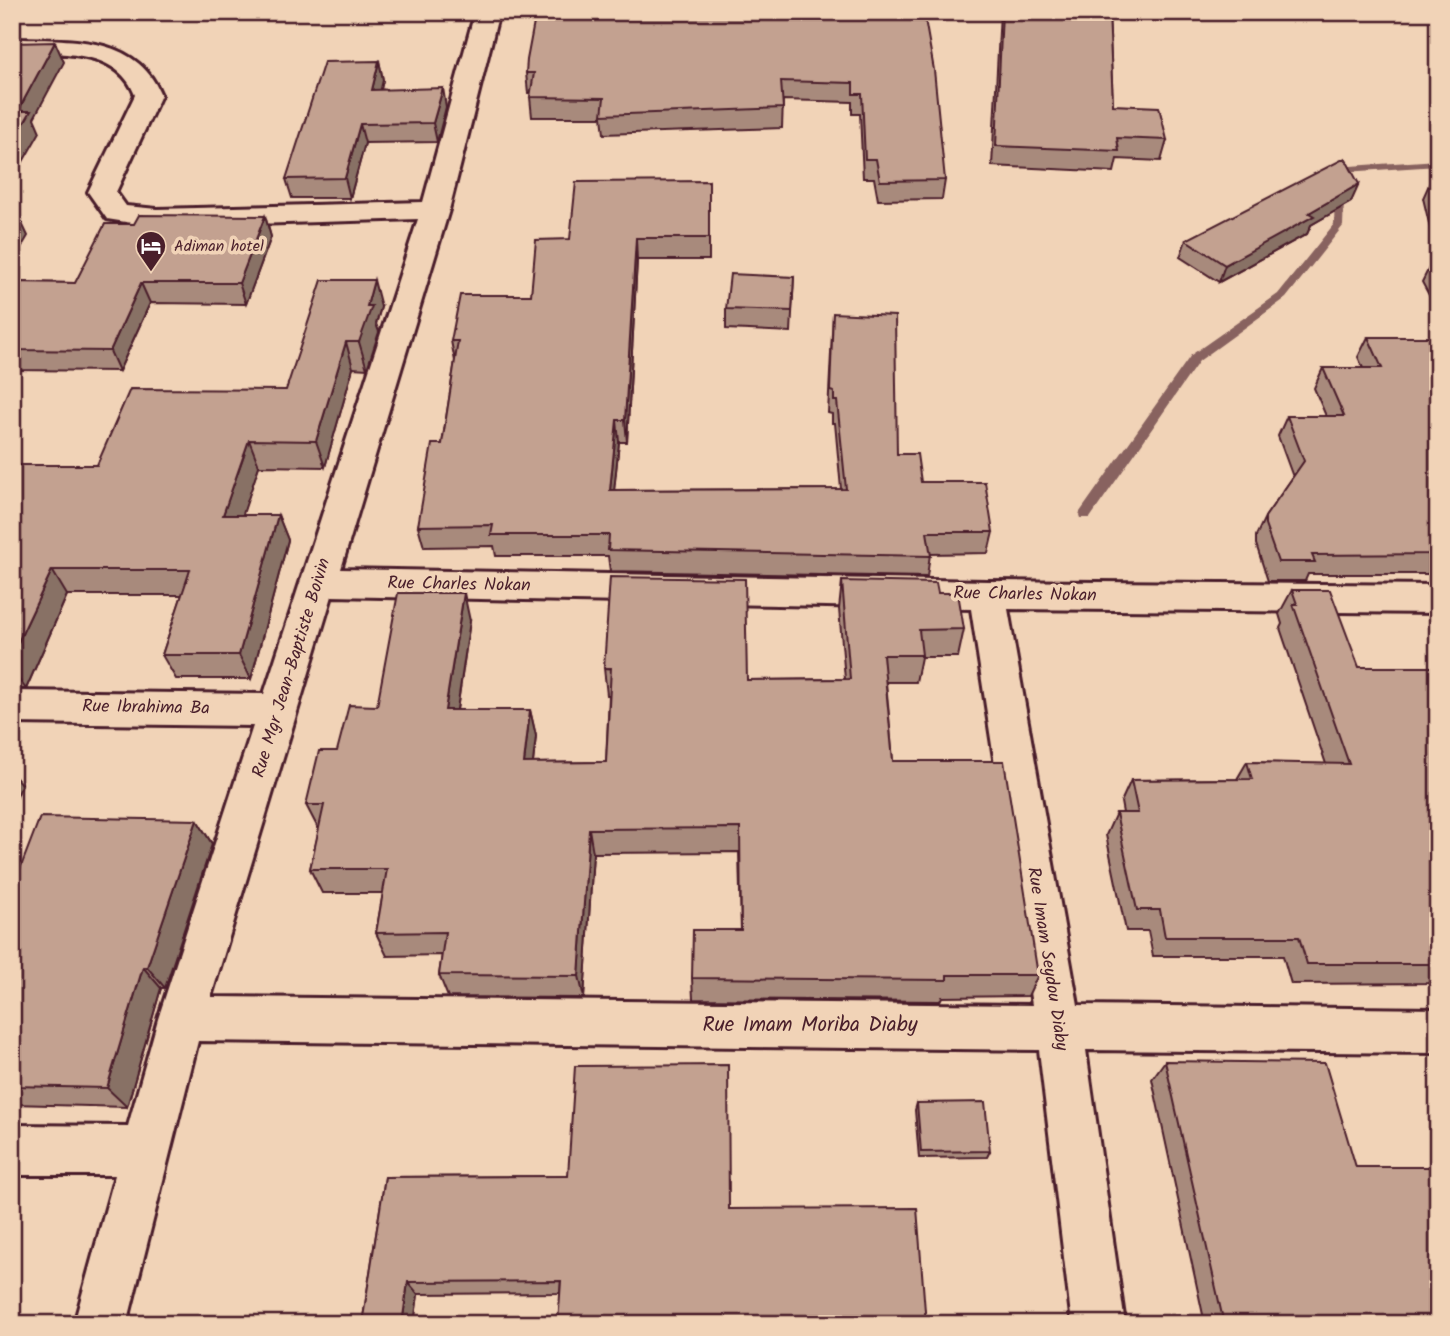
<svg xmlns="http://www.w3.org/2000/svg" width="1450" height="1336" font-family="Kalam,sans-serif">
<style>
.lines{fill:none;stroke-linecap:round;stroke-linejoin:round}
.stream{fill:#88625f;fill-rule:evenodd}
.minor-casing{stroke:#4a1f2b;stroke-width:6}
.minor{fill:#f1d3b7;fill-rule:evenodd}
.wall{fill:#a88a7c;stroke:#4a1f2b;stroke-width:2}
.shaded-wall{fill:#887165;stroke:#4a1f2b;stroke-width:2}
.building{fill:#c3a190;stroke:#4a1f2b;stroke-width:2}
.labels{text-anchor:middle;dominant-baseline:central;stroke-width:7;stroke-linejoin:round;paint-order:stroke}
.far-poi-label{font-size:16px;fill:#4a1f2b;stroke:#f1d3b7;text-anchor:start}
.street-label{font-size:18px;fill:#4a1f2b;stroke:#f1d3b7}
.near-street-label{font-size:21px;fill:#4a1f2b;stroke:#f1d3b7}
</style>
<rect width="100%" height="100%" fill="#f1d3b7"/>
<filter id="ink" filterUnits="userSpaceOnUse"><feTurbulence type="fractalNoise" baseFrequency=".0143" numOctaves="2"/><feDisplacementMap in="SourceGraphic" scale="14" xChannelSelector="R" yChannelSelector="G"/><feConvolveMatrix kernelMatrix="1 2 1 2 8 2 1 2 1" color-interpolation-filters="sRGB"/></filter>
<g filter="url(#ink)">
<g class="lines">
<path class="stream" d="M 1438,160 L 1438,166 L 1345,172 L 1343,226 L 1286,298 L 1199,361 L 1090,518 L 1080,518 L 1079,515 L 1080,512 L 1191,355 L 1278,294 L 1334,224 L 1336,167 Z"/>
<g class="minor-casing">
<path id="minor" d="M 475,12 L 499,12 L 449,210 L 341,569 L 987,581 L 1438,585 L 1438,613 L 1008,609 L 1078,1005 L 1438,1009 L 1438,1053 L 1086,1050 L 1125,1324 L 1072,1324 L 1039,1050 L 198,1041 L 127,1324 L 74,1324 L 115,1175 L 12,1175 L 12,1125 L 128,1126 L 158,1019 L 253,726 L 12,723 L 12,691 L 264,694 L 418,219 L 157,227 L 107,219 L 88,192 L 135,95 C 117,47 55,54 12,53 L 12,39 C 68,40 136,34 161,95 L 116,192 L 126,206 L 157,209 L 423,202 ZM 332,596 L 971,609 L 1032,1005 L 211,997 Z"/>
</g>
<use href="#minor" class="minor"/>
</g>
<path class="wall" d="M 1000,12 L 1109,12 L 1113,105 L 1167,140 L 1161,161 L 1117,159 L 1114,172 L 992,166 Z
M 877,19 L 945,180 L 942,199 L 878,200 L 874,178 L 863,178 L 860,114 L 852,114 L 852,102 L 783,100 L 782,128 L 604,134 L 602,117 L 532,117 L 530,97 L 531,93 L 528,93 L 526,73 Z
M 379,61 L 383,80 L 381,89 L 446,107 L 437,142 L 365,143 L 350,198 L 292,198 L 286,179 Z
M 1432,178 L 1438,178 L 1438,261 L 1423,198 Z
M 709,181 L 709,260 L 637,260 L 627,442 L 619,442 L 614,490 L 841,489 L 835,423 L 832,423 L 832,414 L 828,413 L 833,313 L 897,454 L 921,482 L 993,532 L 988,553 L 930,554 L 927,577 L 610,571 L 608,556 L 496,556 L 494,546 L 424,547 L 418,526 L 442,444 L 455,361 L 451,341 L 531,295 L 570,239 Z
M 1351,202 L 1311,225 L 1307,234 L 1219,282 L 1180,257 L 1186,240 Z
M 265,216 L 271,237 L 246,304 L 150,303 L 119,371 L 12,370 L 12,282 L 75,283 L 134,224 Z
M 1432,262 L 1438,262 L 1438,312 L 1422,282 Z
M 794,277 L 791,332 L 726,329 L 726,309 Z
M 381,307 L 376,324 L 379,332 L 367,369 L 353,368 L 325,467 L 259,466 L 242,515 L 278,515 L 288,540 L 251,679 L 176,679 L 162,655 L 182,595 L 67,595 L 26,689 L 12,689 L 12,465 L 97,465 L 286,390 Z
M 1368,337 L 1438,337 L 1438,563 L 1435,563 L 1428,574 L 1308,574 L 1305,581 L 1268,581 L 1256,544 L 1256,536 L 1265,517 L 1293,477 L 1278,436 L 1287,416 L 1326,416 L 1314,388 L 1323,368 L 1363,368 L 1358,357 Z
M 842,581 L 938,593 L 964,629 L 958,657 L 921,657 L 916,682 L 886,682 L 893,761 L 1038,975 L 1028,996 L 942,997 L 940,1001 L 693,999 L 692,978 L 741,930 L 739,852 L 593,853 L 584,998 L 448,997 L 439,975 L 442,955 L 387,956 L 376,933 L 383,893 L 322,893 L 310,869 L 319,830 L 306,805 L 337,751 L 377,706 L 470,621 L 457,710 L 530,710 L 536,736 L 533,763 L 606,762 L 609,695 L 607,695 L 604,668 L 747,680 L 845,679 L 839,609 Z
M 1292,590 L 1359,667 L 1438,667 L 1438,983 L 1291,984 L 1283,956 L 1153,956 L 1148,931 L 1126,931 L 1106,835 L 1116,813 L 1123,813 L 1121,802 L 1131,780 L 1237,779 L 1247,762 L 1326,764 L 1280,628 L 1282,624 L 1279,614 Z
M 197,820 L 212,844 L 165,988 L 161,988 L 127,1107 L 12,1104 L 12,890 Z
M 1165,1061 L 1356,1167 L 1438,1324 L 1205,1324 L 1152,1079 Z
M 917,1103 L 990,1151 L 987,1157 L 919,1158 L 915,1110 Z
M 568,1176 L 560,1293 L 418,1294 L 414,1324 L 362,1324 L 385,1177 Z"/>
<path class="shaded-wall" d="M 55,42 L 64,62 L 34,118 L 40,132 L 12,181 L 12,144 L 18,111 Z
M 379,61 L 383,80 L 376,109 L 372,90 Z
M 443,88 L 446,107 L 437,142 L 433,123 Z
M 360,124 L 365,143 L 350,198 L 345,178 Z
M 1359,184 L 1351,202 L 1311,225 L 1307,234 L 1219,282 L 1225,265 L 1309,213 Z
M 18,215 L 28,236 L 12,263 L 12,225 Z
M 265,216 L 271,237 L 246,304 L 239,283 Z
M 636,238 L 637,260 L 627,442 L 625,420 Z
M 374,280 L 381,307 L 376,324 L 379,332 L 367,369 L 359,342 L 367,306 Z
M 141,283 L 150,303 L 119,371 L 110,351 Z
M 346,342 L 353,368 L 325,467 L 316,441 Z
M 617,420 L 619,442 L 612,511 L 610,490 Z
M 249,440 L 259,466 L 234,541 L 223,515 Z
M 278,515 L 288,540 L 251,679 L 239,655 Z
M 52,570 L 67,595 L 26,689 L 12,670 L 12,655 Z
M 464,593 L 470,621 L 453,736 L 445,710 Z
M 530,710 L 536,736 L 530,788 L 524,763 Z
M 12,773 L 22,785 L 12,808 Z
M 197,820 L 212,844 L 165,988 L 147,967 Z
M 589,829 L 593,853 L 584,998 L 579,976 Z
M 143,967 L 161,988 L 127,1107 L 107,1088 Z
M 408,1282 L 418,1294 L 414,1324 L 402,1324 Z"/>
<path class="building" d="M 536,12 L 876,12 L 877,19 L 925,19 L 934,70 L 945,180 L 880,181 L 876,159 L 865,159 L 862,94 L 853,94 L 853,83 L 781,81 L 783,108 L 602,115 L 604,98 L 530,97 L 534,73 L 526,73 L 527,60 Z
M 1002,12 L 1109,12 L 1113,105 L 1159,107 L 1167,140 L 1117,138 L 1119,151 L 996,146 Z
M 55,42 L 18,111 L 31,111 L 12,144 L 12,43 Z
M 379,61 L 372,90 L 443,88 L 433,123 L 360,124 L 345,178 L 286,179 L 324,62 Z
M 1345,158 L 1359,184 L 1309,213 L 1314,216 L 1225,265 L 1186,240 Z
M 1432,178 L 1438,178 L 1438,200 Z
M 709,181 L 709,238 L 636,238 L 625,420 L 617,420 L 610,490 L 846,489 L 837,401 L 834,401 L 834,392 L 830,391 L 833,313 L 895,316 L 897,454 L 917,454 L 921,482 L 985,482 L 993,532 L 927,532 L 931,556 L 608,550 L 609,535 L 491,535 L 493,525 L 418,526 L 432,444 L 442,444 L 458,341 L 451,341 L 460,295 L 531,295 L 536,240 L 570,239 L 576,182 Z
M 12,215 L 18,215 L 12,225 Z
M 139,215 L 265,216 L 239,283 L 141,283 L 110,351 L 12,350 L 12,282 L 75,283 L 105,224 L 134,224 Z
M 1432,262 L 1438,262 L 1438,273 Z
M 730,274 L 794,277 L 792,311 L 726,309 Z
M 322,280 L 374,280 L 367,306 L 372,306 L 359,342 L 346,342 L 316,441 L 249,440 L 223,515 L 278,515 L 239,655 L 162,655 L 190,570 L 52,570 L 12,655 L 12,465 L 97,465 L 130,389 L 286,390 Z
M 1368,337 L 1438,337 L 1438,543 L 1435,543 L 1438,549 L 1438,554 L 1312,555 L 1315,562 L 1278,562 L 1265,525 L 1265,517 L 1304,461 L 1287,416 L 1344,416 L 1323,368 L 1382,368 Z
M 610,577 L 745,579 L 747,680 L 850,679 L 842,581 L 936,583 L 938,593 L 958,593 L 964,629 L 919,630 L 922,655 L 883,655 L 893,761 L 1004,761 L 1038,975 L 947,975 L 947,980 L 692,978 L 693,930 L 741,930 L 740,828 L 589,829 L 579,976 L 439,975 L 445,932 L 376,933 L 387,869 L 310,869 L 324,805 L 306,805 L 319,751 L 337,751 L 349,705 L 377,706 L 398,593 L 464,593 L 445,710 L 530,710 L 524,763 L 606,762 L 611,668 L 604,668 Z
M 1292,590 L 1330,590 L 1359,667 L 1438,667 L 1438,964 L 1307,964 L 1299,937 L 1165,937 L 1160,910 L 1137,910 L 1116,813 L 1138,813 L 1131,780 L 1252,779 L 1247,762 L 1349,764 L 1293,604 L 1297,604 Z
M 40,817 L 197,820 L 147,967 L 143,967 L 107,1088 L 12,1086 L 12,890 Z
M 1165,1061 L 1325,1063 L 1356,1167 L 1438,1167 L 1438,1324 L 1224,1324 Z
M 728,1065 L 729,1209 L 917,1208 L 926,1324 L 558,1324 L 561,1281 L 408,1282 L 402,1324 L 362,1324 L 385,1177 L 568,1176 L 575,1066 Z
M 985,1102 L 990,1151 L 921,1152 L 917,1103 Z"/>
</g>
<defs>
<g id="hotel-pin" transform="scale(1.575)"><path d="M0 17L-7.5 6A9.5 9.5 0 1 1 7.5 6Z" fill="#4a1f2b" stroke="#f1d3b7"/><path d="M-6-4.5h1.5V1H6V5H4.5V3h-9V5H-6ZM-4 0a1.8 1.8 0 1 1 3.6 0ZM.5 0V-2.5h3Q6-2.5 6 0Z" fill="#fff"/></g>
</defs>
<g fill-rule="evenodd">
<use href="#hotel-pin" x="151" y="246"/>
</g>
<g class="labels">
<g class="far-poi-label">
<text x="174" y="246">Adiman hotel</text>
</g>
<g class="street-label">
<text transform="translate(459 585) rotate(1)">Rue Charles Nokan</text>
<text transform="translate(1025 595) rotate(1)">Rue Charles Nokan</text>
<text transform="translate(292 668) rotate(-73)">Rue Mgr Jean-Baptiste Boivin</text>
<text transform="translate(146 708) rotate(1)">Rue Ibrahima Ba</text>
<text transform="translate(1047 959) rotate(81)">Rue Imam Seydou Diaby</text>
</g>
<g class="near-street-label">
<text x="810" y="1025">Rue Imam Moriba Diaby</text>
</g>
</g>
<rect width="1450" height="1336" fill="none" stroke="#f1d3b7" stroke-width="42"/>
<rect x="21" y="21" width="1408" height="1294" fill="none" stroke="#4a1f2b" stroke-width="2.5" filter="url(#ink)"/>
</svg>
